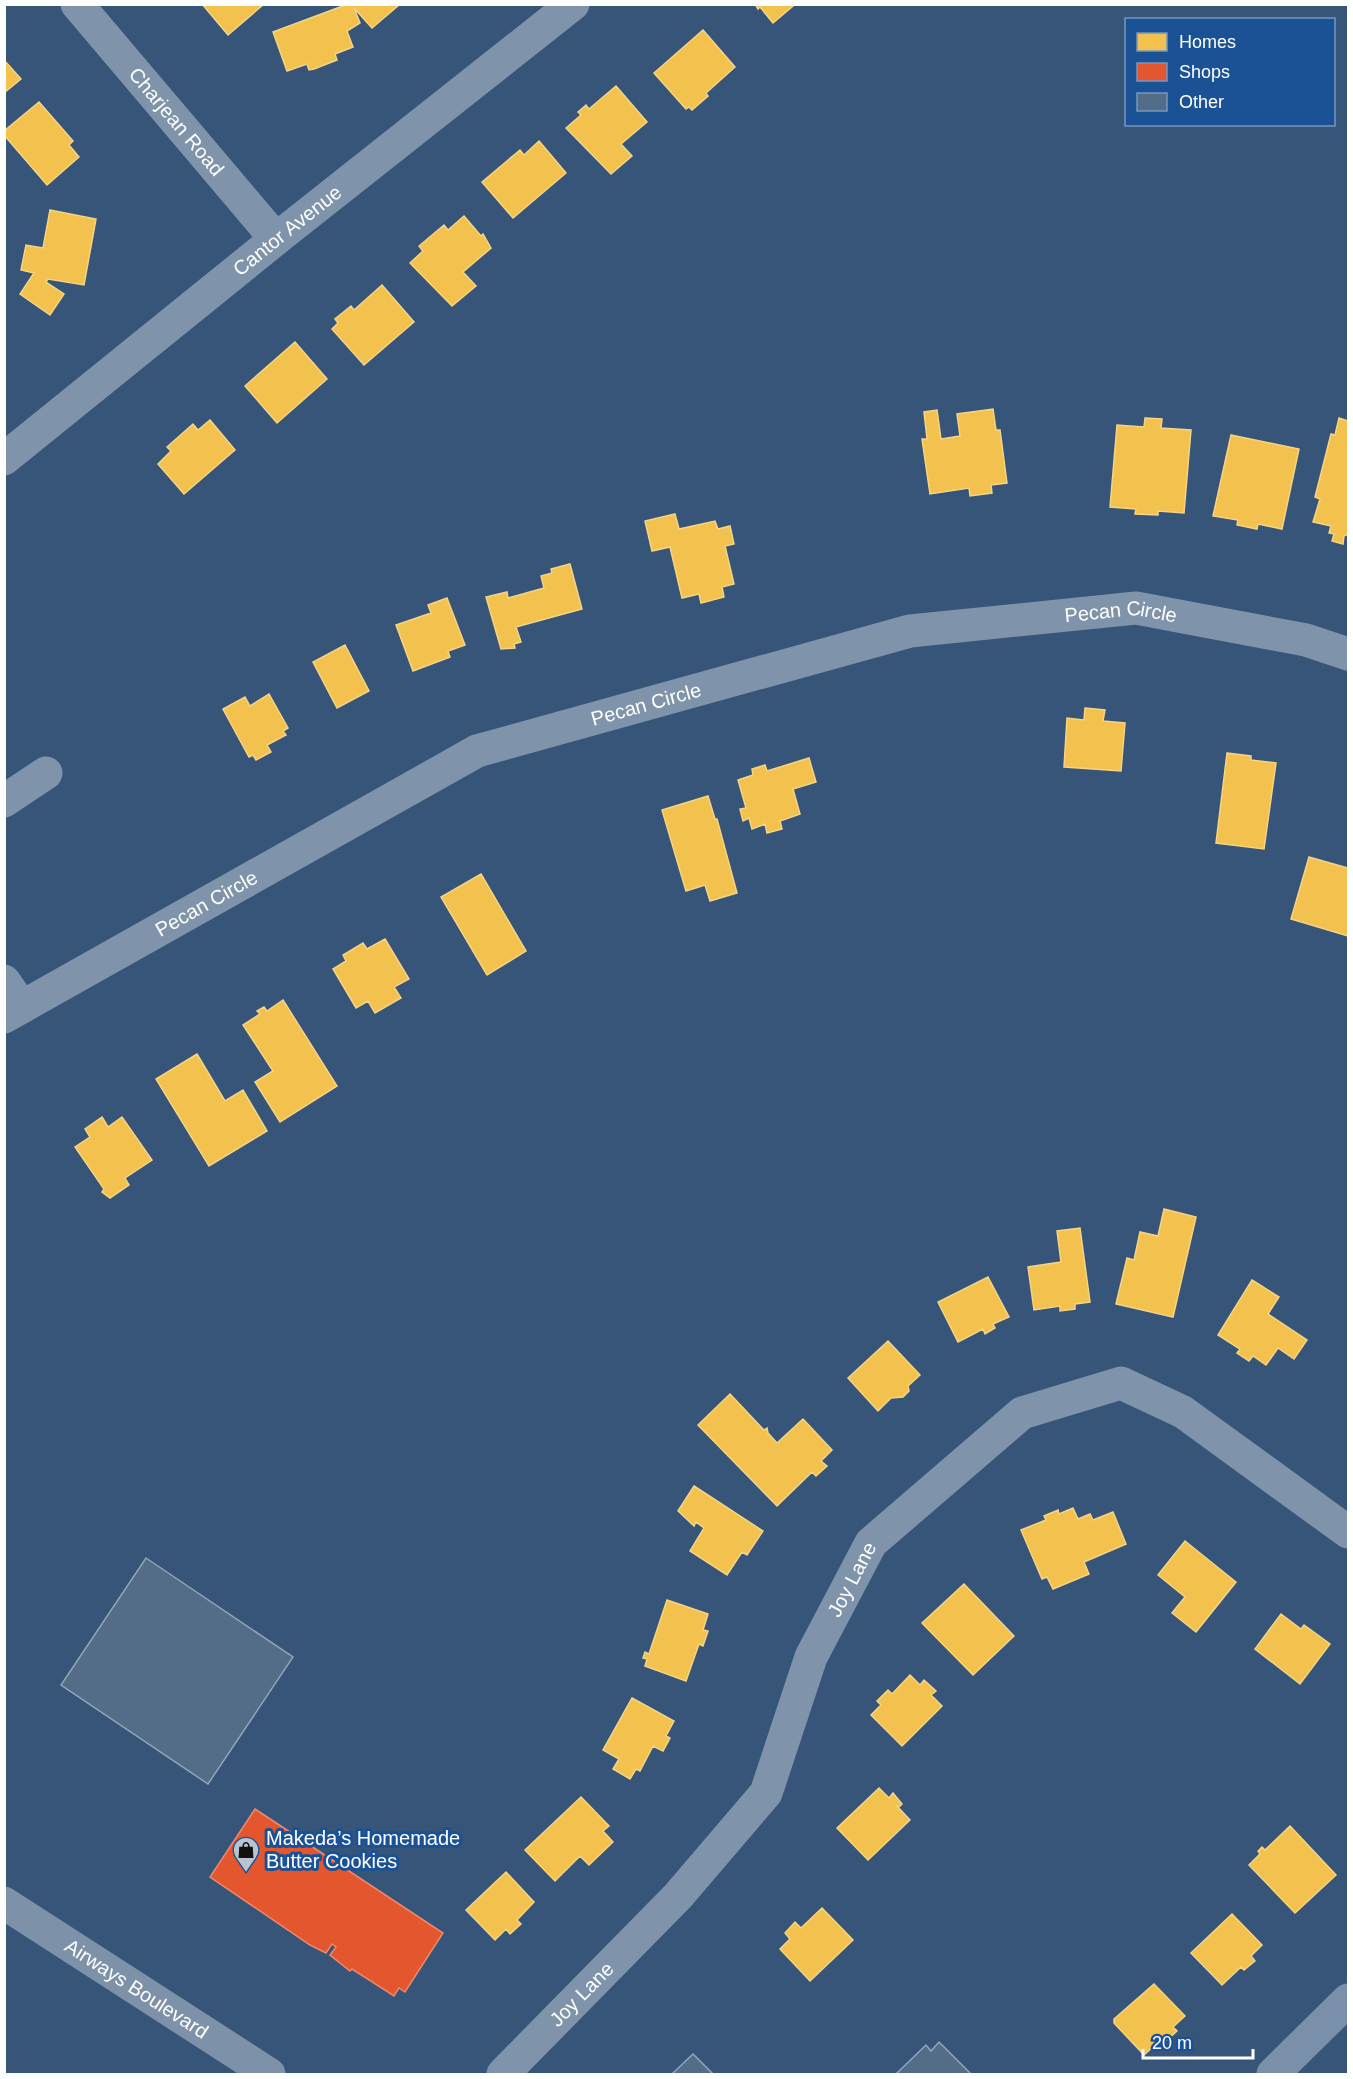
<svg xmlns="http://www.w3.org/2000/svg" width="1353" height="2079" font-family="Arial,sans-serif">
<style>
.homes{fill:#f2c14e;stroke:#f6d483;stroke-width:1.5}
.shops{fill:#e4572e;stroke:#ec896d;stroke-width:1.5}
.building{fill:#536c88;stroke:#94a5b9;stroke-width:1.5}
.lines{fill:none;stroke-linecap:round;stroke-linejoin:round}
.minor{stroke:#7f94ab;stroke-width:33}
.secondary{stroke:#7a90a8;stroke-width:33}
.primary{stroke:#7d91a9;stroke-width:33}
.labels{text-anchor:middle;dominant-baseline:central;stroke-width:6;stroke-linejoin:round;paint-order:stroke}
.street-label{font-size:20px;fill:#fff;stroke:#1a5295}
.poi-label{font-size:20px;fill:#fff;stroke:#1a5295;text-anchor:start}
</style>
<rect width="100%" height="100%" fill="#365579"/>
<path class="homes" d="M 202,4 L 264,4 L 228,35 Z
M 348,4 L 399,5 L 372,28 L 354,8 L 360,23 L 347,31 L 353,47 L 335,54 L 337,60 L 314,69 L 309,70 L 307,64 L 287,71 L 273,32 Z
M 755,4 L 792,4 L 793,6 L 773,23 L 760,7 L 758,9 Z
M 703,30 L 735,67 L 706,93 L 708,96 L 692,110 L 689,107 L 686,109 L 654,73 Z
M 4,60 L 21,79 L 4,93 Z
M 616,86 L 647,122 L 621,144 L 632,156 L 611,174 L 566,128 L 581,115 L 578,112 L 586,105 L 589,109 Z
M 39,102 L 73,141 L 69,145 L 79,157 L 47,185 L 4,135 L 4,131 Z
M 539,141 L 566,173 L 513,218 L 482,182 L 520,150 L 524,155 Z
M 50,210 L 96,219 L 84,285 L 48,279 L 46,282 L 64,294 L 50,315 L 20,294 L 34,273 L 21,270 L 26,245 L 43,248 Z
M 464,216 L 481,236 L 483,234 L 491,248 L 463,272 L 476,286 L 452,306 L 410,263 L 423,251 L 419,246 L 444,225 L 448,230 Z
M 382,285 L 414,322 L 364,365 L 332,329 L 338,323 L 335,319 L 351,306 L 354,310 Z
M 295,342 L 327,379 L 277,423 L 245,386 Z
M 993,409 L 996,430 L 1000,430 L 1007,483 L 991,485 L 992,493 L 970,496 L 969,488 L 930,494 L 922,439 L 927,439 L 924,412 L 937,410 L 941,439 L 960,436 L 957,414 Z
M 1145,418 L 1162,419 L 1161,428 L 1191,430 L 1184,513 L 1158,511 L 1158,515 L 1135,514 L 1136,509 L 1110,507 L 1117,425 L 1144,427 Z
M 1339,418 L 1348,421 L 1348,534 L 1344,536 L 1343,544 L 1332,541 L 1334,534 L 1329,533 L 1331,526 L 1313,522 L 1320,499 L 1315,497 L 1331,434 L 1335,435 Z
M 210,420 L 235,450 L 184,494 L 158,464 L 171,451 L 167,447 L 193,424 L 198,430 Z
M 1231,435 L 1299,449 L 1282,529 L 1258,524 L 1257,529 L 1237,525 L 1238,520 L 1213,516 Z
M 675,514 L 679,529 L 715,521 L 718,529 L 730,526 L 734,544 L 725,546 L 734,584 L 722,587 L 724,597 L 701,603 L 699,594 L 682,598 L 670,547 L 652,551 L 645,521 Z
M 570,564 L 582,609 L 516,627 L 521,642 L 514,644 L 515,648 L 501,649 L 486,597 L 507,592 L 508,598 L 544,588 L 541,576 L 552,573 L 551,569 Z
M 447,598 L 465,645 L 448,651 L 450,657 L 413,671 L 396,625 L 431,613 L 428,605 Z
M 345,645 L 369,691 L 337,708 L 313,662 Z
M 269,694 L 288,728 L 283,731 L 286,735 L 267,745 L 271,752 L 256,760 L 253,755 L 249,757 L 223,709 L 245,697 L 250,706 Z
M 1085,708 L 1105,710 L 1103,721 L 1125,723 L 1121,771 L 1064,767 L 1067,718 L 1084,720 Z
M 1227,753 L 1251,756 L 1251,760 L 1276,763 L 1264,849 L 1216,843 Z
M 809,758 L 816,782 L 793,789 L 800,814 L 780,821 L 782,829 L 767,833 L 765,824 L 752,829 L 749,818 L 743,821 L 740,809 L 746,808 L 738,780 L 753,775 L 752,769 L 765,765 L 767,771 Z
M 708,796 L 715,819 L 717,819 L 737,893 L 710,901 L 705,885 L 686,891 L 662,810 Z
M 1309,857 L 1348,868 L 1348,936 L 1291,919 Z
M 481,874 L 526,951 L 487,975 L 441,897 Z
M 385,939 L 409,979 L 394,987 L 401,998 L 375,1013 L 368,1001 L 356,1008 L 333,969 L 346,961 L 343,955 L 363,943 L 367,949 Z
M 283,1000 L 337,1086 L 280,1122 L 255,1082 L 273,1071 L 243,1025 L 260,1014 L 257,1011 L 264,1007 L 267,1011 Z
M 197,1054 L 225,1101 L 243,1090 L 267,1131 L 209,1166 L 156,1079 Z
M 102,1117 L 108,1127 L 122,1117 L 152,1160 L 125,1178 L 129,1185 L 110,1198 L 102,1192 L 104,1189 L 75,1147 L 90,1137 L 85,1129 Z
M 1164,1209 L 1196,1217 L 1173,1317 L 1116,1304 L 1127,1258 L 1134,1260 L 1140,1232 L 1158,1236 Z
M 1080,1228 L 1090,1302 L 1075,1304 L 1075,1309 L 1060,1311 L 1060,1306 L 1034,1310 L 1028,1267 L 1061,1262 L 1057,1231 Z
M 988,1277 L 1009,1317 L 993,1324 L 995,1328 L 985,1334 L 983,1329 L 958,1342 L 938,1302 Z
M 1252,1280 L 1279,1297 L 1268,1314 L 1307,1340 L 1294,1359 L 1278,1348 L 1266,1365 L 1253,1356 L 1249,1361 L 1237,1353 L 1240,1349 L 1218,1335 Z
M 888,1341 L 920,1375 L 908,1386 L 909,1391 L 903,1397 L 891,1398 L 878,1411 L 848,1378 Z
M 730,1394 L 764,1430 L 767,1428 L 768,1433 L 777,1443 L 803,1419 L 832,1450 L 821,1461 L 827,1466 L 816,1476 L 812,1472 L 777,1506 L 698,1425 Z
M 694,1486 L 763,1531 L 747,1555 L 742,1552 L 727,1575 L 690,1551 L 704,1528 L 696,1522 L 694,1526 L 678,1511 Z
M 1073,1508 L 1078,1519 L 1090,1514 L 1093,1520 L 1113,1512 L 1126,1544 L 1084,1562 L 1089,1574 L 1053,1589 L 1047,1577 L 1042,1579 L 1021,1530 L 1046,1520 L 1044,1516 L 1058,1510 L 1059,1514 Z
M 1185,1541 L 1236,1582 L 1196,1632 L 1172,1613 L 1185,1597 L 1158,1575 Z
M 964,1584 L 1014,1636 L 973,1675 L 922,1623 Z
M 667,1600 L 708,1614 L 703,1630 L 708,1631 L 703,1646 L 699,1644 L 686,1681 L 645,1666 L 647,1659 L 643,1658 L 645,1652 L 649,1654 Z
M 1281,1614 L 1301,1629 L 1304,1625 L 1330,1644 L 1300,1684 L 1255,1649 Z
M 910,1675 L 920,1685 L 924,1680 L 936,1691 L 931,1695 L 942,1706 L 902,1746 L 871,1715 L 881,1705 L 877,1701 L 888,1690 L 892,1694 Z
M 632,1698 L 674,1721 L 666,1736 L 670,1738 L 663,1751 L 653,1746 L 640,1771 L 636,1769 L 630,1779 L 613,1769 L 619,1759 L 603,1750 Z
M 879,1788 L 889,1798 L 893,1793 L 902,1804 L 899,1807 L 896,1805 L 910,1820 L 868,1860 L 837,1828 Z
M 581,1797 L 609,1826 L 603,1831 L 613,1842 L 589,1865 L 580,1856 L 555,1881 L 525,1850 Z
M 1290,1826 L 1336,1875 L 1295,1913 L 1249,1865 L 1260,1854 L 1258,1851 L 1262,1847 L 1265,1850 Z
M 506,1872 L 534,1902 L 517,1920 L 521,1924 L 510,1934 L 506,1929 L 495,1940 L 466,1910 Z
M 822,1908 L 853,1940 L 810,1981 L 780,1949 L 790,1939 L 785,1933 L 795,1922 L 801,1928 Z
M 1232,1914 L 1262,1945 L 1251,1956 L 1255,1961 L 1244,1970 L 1241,1967 L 1222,1985 L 1191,1953 Z
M 1154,1984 L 1185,2016 L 1173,2027 L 1177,2031 L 1167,2040 L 1164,2037 L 1144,2055 L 1114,2023 L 1114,2019 Z"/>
<path class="shops" d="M 255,1809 L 443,1933 L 405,1992 L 399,1988 L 394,1996 L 352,1969 L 350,1971 L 330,1955 L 336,1947 L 332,1944 L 326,1953 L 310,1945 L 210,1877 Z"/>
<path class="building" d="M 146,1558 L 293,1657 L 208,1784 L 61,1685 Z
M 939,2042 L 971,2074 L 896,2074 L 926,2045 L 931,2051 Z
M 693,2054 L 713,2074 L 672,2074 Z"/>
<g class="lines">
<g class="minor">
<path id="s1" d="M 77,4 L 276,239"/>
<path id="s2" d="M 4,459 L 276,239 L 573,4"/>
<path d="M 4,801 L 46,773"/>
<path d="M 4,981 L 22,1007"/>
<path id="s3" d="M 4,1017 L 477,751 L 910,631 L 1136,608 L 1306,640 L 1348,654"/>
<path id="s4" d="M 503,2074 L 678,1896 L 766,1793 L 811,1657 L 871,1543 L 1022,1413 L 1121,1383 L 1183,1412 L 1348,1532"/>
</g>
<path class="secondary" d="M 1273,2074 L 1348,2000"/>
<path class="primary" id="s5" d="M 4,1903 L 269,2074"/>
</g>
<defs>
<g id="shop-pin" transform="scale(1.35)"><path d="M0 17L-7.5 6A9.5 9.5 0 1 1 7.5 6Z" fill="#b9c4d0" stroke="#1a5295"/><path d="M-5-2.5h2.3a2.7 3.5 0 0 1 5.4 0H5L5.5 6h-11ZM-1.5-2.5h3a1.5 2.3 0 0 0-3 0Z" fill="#111"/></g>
</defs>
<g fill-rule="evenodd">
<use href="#shop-pin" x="246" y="1850"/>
</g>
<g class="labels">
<g class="street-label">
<text stroke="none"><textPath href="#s1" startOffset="154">Charjean Road</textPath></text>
<text stroke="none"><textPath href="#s2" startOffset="364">Cantor Avenue</textPath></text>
<text stroke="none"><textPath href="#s3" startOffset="1204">Pecan Circle</textPath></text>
<text stroke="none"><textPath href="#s3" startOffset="718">Pecan Circle</textPath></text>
<text stroke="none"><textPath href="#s3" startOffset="232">Pecan Circle</textPath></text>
<text stroke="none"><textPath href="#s4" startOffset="616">Joy Lane</textPath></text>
<text stroke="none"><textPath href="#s5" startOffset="158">Airways Boulevard</textPath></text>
<text stroke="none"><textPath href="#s4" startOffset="112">Joy Lane</textPath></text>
</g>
<g class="poi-label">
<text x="266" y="1838">Makeda’s Homemade<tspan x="266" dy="23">Butter Cookies</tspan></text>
</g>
</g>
<rect width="1353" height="2079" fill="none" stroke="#ffffff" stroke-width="12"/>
<rect x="1125" y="18" width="210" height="108" fill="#1a5295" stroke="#7697bf" stroke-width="1.5"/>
<rect x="1137" y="33" width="30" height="18" fill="#f2c14e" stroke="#7697bf" stroke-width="1.5"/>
<text x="1179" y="48" font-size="18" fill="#ffffff">Homes</text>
<rect x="1137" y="63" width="30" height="18" fill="#e4572e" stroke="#7697bf" stroke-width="1.5"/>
<text x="1179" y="78" font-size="18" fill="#ffffff">Shops</text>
<rect x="1137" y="93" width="30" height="18" fill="#536c88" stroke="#7697bf" stroke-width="1.5"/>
<text x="1179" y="108" font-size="18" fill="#ffffff">Other</text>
<path d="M1143 2049v9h110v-9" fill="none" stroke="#ffffff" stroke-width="3"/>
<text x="1152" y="2049" font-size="18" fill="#ffffff" stroke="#1a5295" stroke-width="4.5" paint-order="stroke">20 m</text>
</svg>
